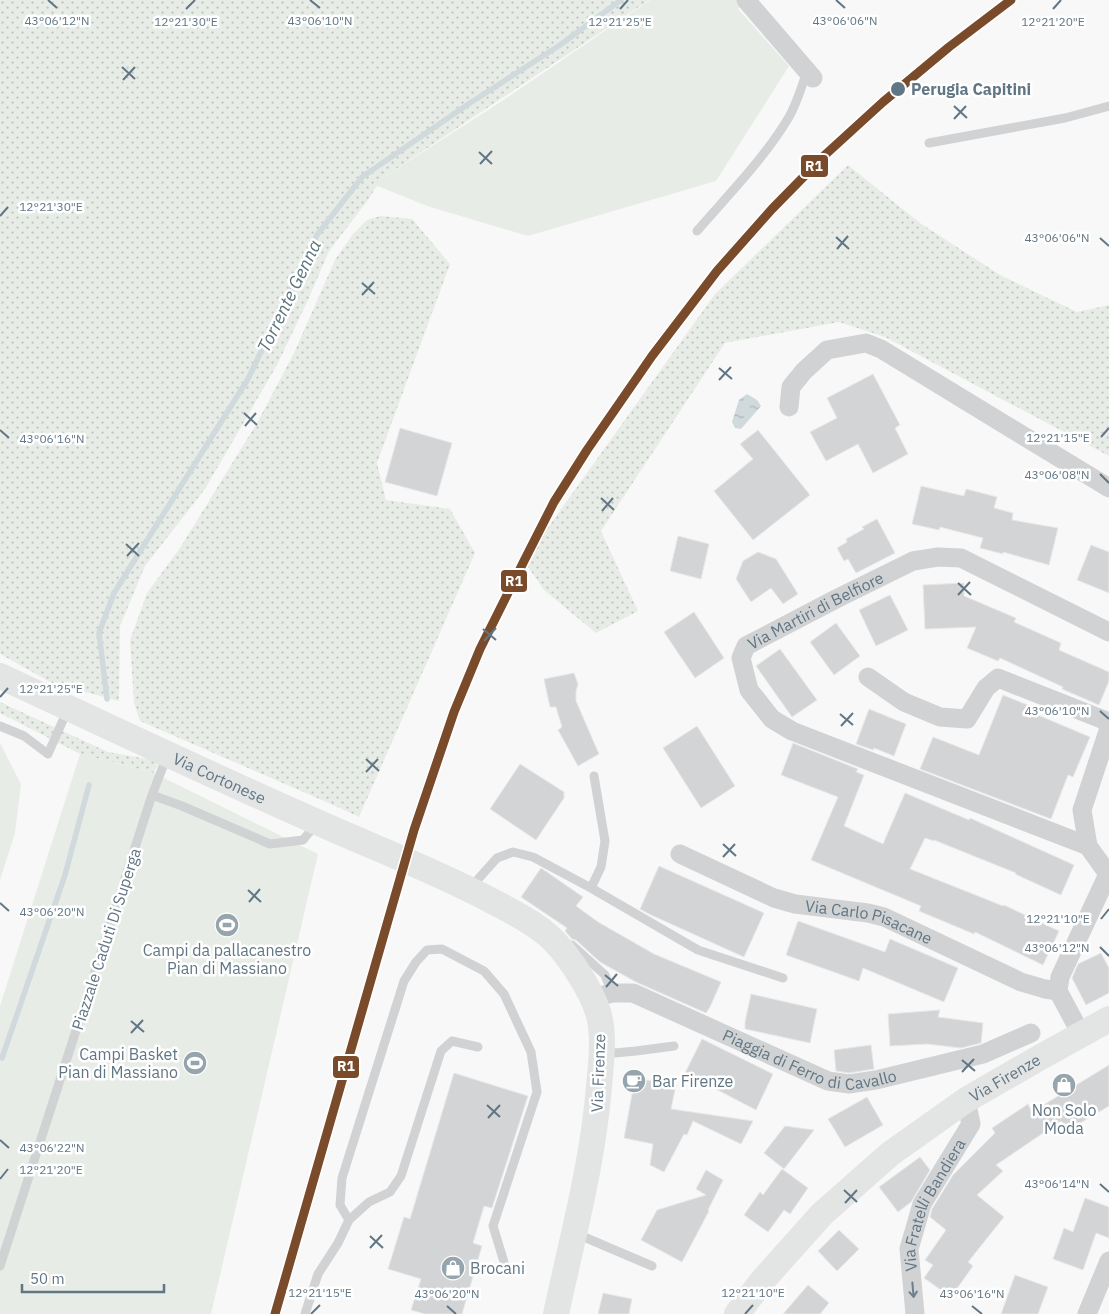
<svg xmlns="http://www.w3.org/2000/svg" width="1109" height="1314" font-family="'IBM Plex Sans',sans-serif">
<style>
.grass{fill:url(#grass-dots)}
.park{fill:#e8ece6}
.water{fill:url(#water-ripples)}
.lines{fill:none;stroke-linecap:round;stroke-linejoin:round}
.stream{stroke:#d0d9dc;stroke-width:5.5}
.building{fill:#d3d4d6;stroke:#e8e8e8}
.lane{stroke:#d0d2d3;stroke-width:9}
.street{stroke:#d0d2d3;stroke-width:19}
.secondary{stroke:#e3e4e4;stroke-width:26}
.rail-1-casing{stroke:#fff;stroke-width:12}
.rail-1{stroke:#7a4b2a;stroke-width:9}
.oneway{stroke:#6c7f8d}
.ticks{fill:none;stroke:#617685;stroke-width:2}
.stop-dot{fill:#617685;stroke:#fff;stroke-width:2}
.labels{text-anchor:middle;dominant-baseline:central;stroke-width:5;stroke-linejoin:round;paint-order:stroke}
.stop-label{font-size:16px;font-weight:bold;fill:#617685;stroke:#fff;text-anchor:start}
.street-label{font-size:16px;fill:#617685;stroke:#fff}
.poi-label{font-size:16px;fill:#617685;stroke:#fff}
.water-label{font-size:18px;font-style:italic;fill:#5d767e;stroke:#fff}
.ticks-label{font-size:12px;text-anchor:middle;fill:#617685;stroke:#fff;stroke-width:5;stroke-linejoin:round;paint-order:stroke}
.line-badge{stroke:#fff;stroke-width:2}
.badge-label{font-size:14px;text-anchor:middle;font-weight:bold;fill:#fff}
</style>
<defs>
<pattern id="grass-dots" width="8" height="8" patternUnits="userSpaceOnUse" patternTransform="scale(1.25)"><rect width="8" height="8" fill="#e8ece6"/><path d="M2 2h.1M6 6h.1" fill="none" stroke="#bfc4c0" stroke-width="1.8" stroke-linecap="round"/></pattern>
<pattern id="water-ripples" width="26" height="14" patternUnits="userSpaceOnUse" patternTransform="scale(1.25)"><rect width="26" height="14" fill="#d0d9dc"/><path d="M2 4q2-2 4 0t4 0M15 11q2-2 4 0t4 0" fill="none" stroke="#acb5b8"/></pattern>
</defs>
<rect width="100%" height="100%" fill="#f8f8f8"/>
<path class="grass" d="M 0,0 L 649,0 L 381,179 L 368,200 L 329,251 L 308,300 L 277,365 L 205,489 L 145,566 L 120,626 L 119,701 L 52,683 L 0,654 Z
M 848,165 L 920,223 L 1000,275 L 1077,312 L 1109,305 L 1109,456 L 885,337 L 839,322 L 725,343 L 601,531 L 638,611 L 596,633 L 544,590 L 524,561 L 715,294 Z
M 381,216 L 412,219 L 450,264 L 377,463 L 386,500 L 450,509 L 475,553 L 359,817 L 340,808 L 140,721 L 134,703 L 130,640 L 147,593 L 180,548 L 257,423 L 294,353 L 335,260 L 353,234 L 367,220 Z
M 0,702 L 108,752 L 159,761 L 154,773 L 80,754 L 0,713 Z"/>
<path class="park" d="M 650,0 L 748,0 L 738,9 L 789,66 L 716,181 L 528,236 L 427,206 L 373,184 L 502,101 Z
M 0,743 L 21,784 L 15,833 L 0,880 Z
M 80,754 L 154,773 L 318,854 L 211,1314 L 0,1314 L 0,1006 Z"/>
<path class="water" d="M 747,394 L 757,400 L 761,406 L 741,429 L 735,428 L 732,422 L 739,400 Z"/>
<g class="lines">
<path class="stream" d="M 107,699 L 99,633 L 114,593 L 248,379 L 317,235 L 362,177 L 467,105 L 560,45 L 621,0
M 2,1058 L 65,875 L 89,785"/>
</g>
<path class="building" d="M 873,374 L 900,425 L 895,428 L 908,454 L 873,473 L 858,444 L 826,461 L 810,432 L 837,418 L 827,398 Z
M 400,428 L 452,443 L 437,496 L 385,482 Z
M 758,430 L 810,495 L 753,540 L 714,491 L 753,459 L 740,444 Z
M 921,486 L 964,496 L 966,489 L 997,497 L 994,508 L 1013,513 L 1012,520 L 1058,528 L 1049,565 L 1003,552 L 1003,554 L 980,548 L 983,538 L 940,527 L 939,530 L 912,524 Z
M 877,519 L 895,553 L 856,573 L 848,559 L 844,561 L 837,548 L 847,542 L 846,539 L 864,529 L 862,527 Z
M 678,536 L 709,544 L 701,579 L 670,571 Z
M 1091,545 L 1109,552 L 1109,593 L 1077,580 Z
M 758,552 L 776,559 L 798,594 L 783,604 L 771,588 L 751,602 L 736,579 L 743,561 Z
M 964,583 L 964,596 L 1016,618 L 1014,622 L 1061,643 L 1059,650 L 1109,672 L 1109,681 L 1099,705 L 1062,689 L 1063,687 L 1000,658 L 998,661 L 967,648 L 976,627 L 925,629 L 923,585 Z
M 890,595 L 908,630 L 876,646 L 859,610 Z
M 694,612 L 724,658 L 695,678 L 664,632 Z
M 836,623 L 860,656 L 834,675 L 810,642 Z
M 780,649 L 817,700 L 792,717 L 756,666 Z
M 574,673 L 578,684 L 576,691 L 576,701 L 599,754 L 578,766 L 558,730 L 562,727 L 556,707 L 550,707 L 544,679 Z
M 1003,695 L 1035,708 L 1033,713 L 1090,737 L 1073,777 L 1068,775 L 1051,819 L 920,769 L 933,737 L 979,755 Z
M 869,709 L 906,724 L 894,756 L 874,748 L 873,750 L 856,744 Z
M 697,726 L 735,786 L 701,808 L 663,748 Z
M 793,743 L 858,769 L 856,772 L 864,775 L 844,826 L 883,844 L 905,793 L 969,820 L 970,818 L 1074,865 L 1061,895 L 1015,874 L 1016,873 L 934,840 L 934,841 L 925,838 L 910,869 L 1003,906 L 1004,905 L 1059,931 L 1043,965 L 975,932 L 974,934 L 919,911 L 921,906 L 811,860 L 838,797 L 781,775 Z
M 520,764 L 564,792 L 564,798 L 536,840 L 490,809 Z
M 659,866 L 764,913 L 744,957 L 649,914 L 640,909 Z
M 541,868 L 583,897 L 576,906 L 598,922 L 654,954 L 721,982 L 710,1007 L 706,1013 L 636,982 L 600,962 L 576,940 L 572,939 L 565,931 L 567,928 L 521,897 Z
M 798,921 L 885,952 L 890,939 L 958,968 L 944,1002 L 863,968 L 859,981 L 786,955 Z
M 1101,953 L 1109,968 L 1109,993 L 1086,1005 L 1072,978 L 1078,964 Z
M 751,994 L 817,1009 L 810,1043 L 745,1029 L 745,1022 Z
M 940,1010 L 938,1017 L 983,1023 L 981,1043 L 961,1048 L 927,1044 L 890,1046 L 888,1014 Z
M 702,1039 L 773,1074 L 756,1110 L 685,1073 Z
M 871,1045 L 874,1069 L 849,1073 L 836,1071 L 834,1050 Z
M 1109,1065 L 1109,1106 L 1067,1131 L 1061,1121 L 996,1165 L 1003,1171 L 977,1195 L 1004,1217 L 968,1262 L 973,1266 L 951,1297 L 924,1278 L 933,1265 L 925,1260 L 946,1230 L 930,1217 L 932,1209 L 953,1175 L 995,1133 L 992,1128 L 1028,1104 L 1032,1112 Z
M 454,1073 L 528,1096 L 492,1208 L 484,1206 L 473,1243 L 482,1246 L 462,1314 L 425,1314 L 411,1310 L 421,1279 L 388,1269 L 404,1217 L 410,1219 Z
M 635,1078 L 676,1085 L 671,1109 L 753,1121 L 741,1144 L 693,1121 L 687,1135 L 684,1134 L 664,1172 L 650,1165 L 653,1144 L 624,1138 Z
M 867,1097 L 883,1125 L 845,1147 L 828,1119 Z
M 785,1126 L 814,1130 L 784,1169 L 764,1153 Z
M 920,1157 L 930,1170 L 911,1202 L 898,1212 L 879,1187 Z
M 782,1169 L 808,1188 L 790,1214 L 784,1210 L 768,1232 L 744,1215 L 760,1192 L 763,1195 Z
M 706,1170 L 723,1180 L 708,1210 L 709,1211 L 682,1262 L 641,1240 L 657,1210 L 706,1195 L 696,1189 Z
M 1085,1198 L 1109,1207 L 1109,1238 L 1096,1233 L 1083,1270 L 1053,1259 L 1064,1228 L 1073,1232 Z
M 839,1230 L 859,1249 L 837,1271 L 818,1251 Z
M 1015,1275 L 1048,1287 L 1038,1314 L 1001,1314 Z
M 808,1285 L 829,1303 L 820,1314 L 783,1314 Z
M 603,1293 L 632,1299 L 629,1314 L 598,1314 Z"/>
<g class="lines">
<path class="lane" d="M 929,143 L 1065,118 L 1109,106
M 697,231 C 728,195 764,159 789,117 C 797,103 802,86 807,71
M 0,726 L 24,736 L 48,754 L 67,711
M 152,795 L 182,806 L 270,844 L 303,840 L 317,823
M 471,887 L 497,858 L 513,852 L 533,857 L 591,888 L 698,950 L 783,978
M 591,888 L 601,867 L 605,841 L 594,776
M 572,945 L 605,975 L 612,993
M 604,1054 L 636,1051 L 674,1046
M 349,1220 L 340,1205 L 342,1178 L 404,981 L 416,962 L 427,950 L 442,949 L 484,971 L 504,994 L 531,1052 L 537,1092 L 493,1226 L 504,1262
M 577,1234 L 652,1266
M 0,1266 L 152,795 L 167,756
M 305,1314 L 318,1274 L 338,1243 L 349,1220 L 369,1202 L 390,1192 L 401,1176 L 441,1051 L 452,1041 L 478,1047"/>
<g class="street">
<path d="M 746,0 L 813,78"/>
<path d="M 789,407 L 791,387 L 804,371 L 827,350 L 866,343 L 881,349 L 1109,488"/>
<path d="M 868,677 L 904,702 L 940,717 L 967,719 L 986,688 L 998,678 L 1109,722"/>
<path id="s1" d="M 1088,846 L 792,731 L 772,719 L 749,690 L 741,658 L 746,646 L 836,599 L 913,561 L 938,557 L 961,558 L 1109,632"/>
<path id="s2" d="M 680,854 L 774,898 L 795,904 L 868,913 L 884,917 L 1021,982 L 1045,989 L 1058,991"/>
<path d="M 1108,874 L 1088,846 L 1082,810 L 1109,728"/>
<path d="M 1058,991 L 1060,977 L 1109,872"/>
<path d="M 1058,991 L 1081,1034"/>
<path id="s3" d="M 593,998 L 612,993 L 633,993 L 828,1081 L 849,1084 L 876,1080 L 983,1054 L 1031,1033"/>
<path id="s4" d="M 915,1314 L 909,1249 L 922,1204 L 971,1124 L 966,1100"/>
<path d="M 1087,1314 L 1109,1261"/>
</g>
<g class="secondary">
<path id="s5" d="M 0,676 C 111,728 223,781 335,830 C 388,853 441,874 492,901 C 509,910 528,919 544,932 C 565,948 595,994 600,1020 C 604,1041 601,1065 599,1086 C 593,1163 572,1239 556,1314"/>
<path id="s6" d="M 737,1314 L 763,1280 L 822,1214 L 890,1154 L 966,1100 L 1039,1058 L 1109,1019"/>
</g>
<g class="rail-1-casing">
<path id="rail-1" d="M 275,1314 L 414,830 L 454,712 L 480,649 L 524,561 L 554,502 L 587,450 L 652,356 L 717,271 L 772,209 L 826,154 L 883,102 L 949,47 L 1011,0"/>
</g>
<use href="#rail-1" class="rail-1"/>
</g>
<defs><path id="oneway-shaft" d="M-6 0H5M1.5-3L5.5 0L1.5 3" fill="none" stroke-width="1.6" stroke-linecap="round" stroke-linejoin="round" transform="scale(1.25)"/></defs>
<use class="oneway" href="#oneway-shaft" transform="translate(913 1290) rotate(85)"/>
<path class="ticks" d="M 48,0 L 57,8M 310,0 L 320,8M 836,0 L 845,8M 186,9 L 195,0M 620,9 L 628,0M 1053,9 L 1061,0M 122,67 L 135,79M 123,80 L 135,67M 954,106 L 967,118M 954,119 L 966,106M 479,152 L 492,164M 480,164 L 492,151M 0,216 L 8,207M 836,237 L 849,249M 1100,238 L 1109,246M 837,249 L 848,236M 362,283 L 375,294M 362,295 L 374,282M 719,368 L 732,379M 719,380 L 731,367M 244,413 L 257,425M 245,426 L 256,413M 0,430 L 9,438M 1101,437 L 1109,428M 1100,474 L 1109,483M 601,498 L 614,510M 602,511 L 613,498M 126,544 L 139,556M 127,556 L 139,543M 958,583 L 971,595M 958,595 L 970,582M 483,629 L 496,640M 484,641 L 496,628M 0,697 L 8,688M 1100,711 L 1109,719M 840,714 L 853,725M 841,726 L 853,713M 366,759 L 379,771M 366,772 L 378,759M 723,844 L 736,856M 723,857 L 735,844M 248,890 L 261,902M 249,902 L 260,889M 0,903 L 9,911M 1101,919 L 1109,909M 1100,947 L 1109,956M 605,975 L 618,986M 606,987 L 617,974M 131,1021 L 144,1032M 131,1033 L 143,1020M 962,1060 L 975,1071M 962,1072 L 974,1059M 487,1105 L 500,1117M 488,1118 L 500,1105M 0,1140 L 9,1148M 0,1179 L 8,1169M 1100,1184 L 1109,1192M 844,1190 L 857,1202M 845,1203 L 857,1190M 370,1236 L 383,1248M 370,1248 L 382,1235M 447,1306 L 456,1314M 972,1306 L 982,1314M 311,1314 L 320,1305M 745,1314 L 753,1305"/>
<defs>
<g id="stadium-disc" transform="scale(1.25)"><circle r="9.5" fill="#96a4ad" stroke="#fff"/><path d="M0-5a6.5 5 0 1 0 0 10a6.5 5 0 1 0 0-10ZM-3.5-1.8h7v3.6h-7Z" fill="#fff"/></g>
<g id="cafe-disc" transform="scale(1.25)"><circle r="9.5" fill="#96a4ad" stroke="#fff"/><path d="M-5.5-4.5H6V0H3Q3 3.5 0 3.5H-2.5Q-5.5 3.5-5.5 0ZM3-3.2v2h1.7v-2ZM-6 4.5H4V6H-6Z" fill="#fff"/></g>
<g id="shop-disc" transform="scale(1.25)"><circle r="9.5" fill="#96a4ad" stroke="#fff"/><path d="M-5-2.5h2.3a2.7 3.5 0 0 1 5.4 0H5L5.5 6h-11ZM-1.5-2.5h3a1.5 2.3 0 0 0-3 0Z" fill="#fff"/></g>
</defs>
<g fill-rule="evenodd">
<use href="#stadium-disc" x="227" y="925"/>
<use href="#stadium-disc" x="195" y="1063"/>
<use href="#cafe-disc" x="634" y="1081"/>
<use href="#shop-disc" x="1064" y="1085"/>
<use href="#shop-disc" x="453" y="1268"/>
</g>
<circle class="stop-dot" cx="898" cy="89" r="8"/>
<g class="labels">
<g class="stop-label">
<text x="911" y="89">Perugia Capitini</text>
</g>
<g class="street-label">
<text stroke="none"><textPath href="#s1" startOffset="502">Via Martiri di Belfiore</textPath></text>
<text stroke="none"><textPath href="#s5" startOffset="242">Via Cortonese</textPath></text>
<text stroke="none"><textPath href="#s2" startOffset="202">Via Carlo Pisacane</textPath></text>
<text transform="translate(106 939) rotate(-72)">Piazzale Caduti Di Superga</text>
<text stroke="none"><textPath href="#s3" startOffset="232">Piaggia di Ferro di Cavallo</textPath></text>
<text transform="translate(598 1073) rotate(-88)">Via Firenze</text>
<text stroke="none"><textPath href="#s6" startOffset="360">Via Firenze</textPath></text>
<text stroke="none"><textPath href="#s4" startOffset="115">Via Fratelli Bandiera</textPath></text>
</g>
<g class="poi-label">
<text x="227" y="950">Campi da pallacanestro<tspan x="227" dy="18">Pian di Massiano</tspan></text>
<text x="178" y="1054" text-anchor="end">Campi Basket<tspan x="178" dy="18">Pian di Massiano</tspan></text>
<text x="652" y="1081" text-anchor="start">Bar Firenze</text>
<text x="1064" y="1110">Non Solo<tspan x="1064" dy="18">Moda</tspan></text>
<text x="470" y="1268" text-anchor="start">Brocani</text>
</g>
<g class="water-label">
<text transform="translate(289 296) rotate(-64)">Torrente Genna</text>
</g>
</g>
<g class="ticks-label">
<text x="57" y="25">43°06'12"N</text>
<text x="320" y="25">43°06'10"N</text>
<text x="845" y="25">43°06'06"N</text>
<text x="186" y="26">12°21'30"E</text>
<text x="620" y="26">12°21'25"E</text>
<text x="1053" y="26">12°21'20"E</text>
<text x="51" y="211">12°21'30"E</text>
<text x="1057" y="242">43°06'06"N</text>
<text x="1058" y="442">12°21'15"E</text>
<text x="52" y="443">43°06'16"N</text>
<text x="1057" y="479">43°06'08"N</text>
<text x="51" y="693">12°21'25"E</text>
<text x="1057" y="715">43°06'10"N</text>
<text x="52" y="916">43°06'20"N</text>
<text x="1058" y="923">12°21'10"E</text>
<text x="1057" y="952">43°06'12"N</text>
<text x="52" y="1152">43°06'22"N</text>
<text x="51" y="1174">12°21'20"E</text>
<text x="1057" y="1188">43°06'14"N</text>
<text x="320" y="1297">12°21'15"E</text>
<text x="753" y="1297">12°21'10"E</text>
<text x="447" y="1298">43°06'20"N</text>
<text x="972" y="1298">43°06'16"N</text>
</g>
<g class="line-badge">
<rect x="800" y="154" width="29" height="24" rx="5" fill="#7a4b2a"/>
<rect x="500" y="569" width="28" height="24" rx="5" fill="#7a4b2a"/>
<rect x="332" y="1055" width="28" height="24" rx="5" fill="#7a4b2a"/>
</g>
<g class="badge-label">
<text x="814" y="171">R1</text>
<text x="514" y="586">R1</text>
<text x="346" y="1071">R1</text>
</g>
<path d="M22 1284v8h142v-8" fill="none" stroke="#617685" stroke-width="2.5"/>
<text x="30" y="1284" font-size="15" fill="#617685" stroke="#ffffff" stroke-width="4" paint-order="stroke">50 m</text>
</svg>
